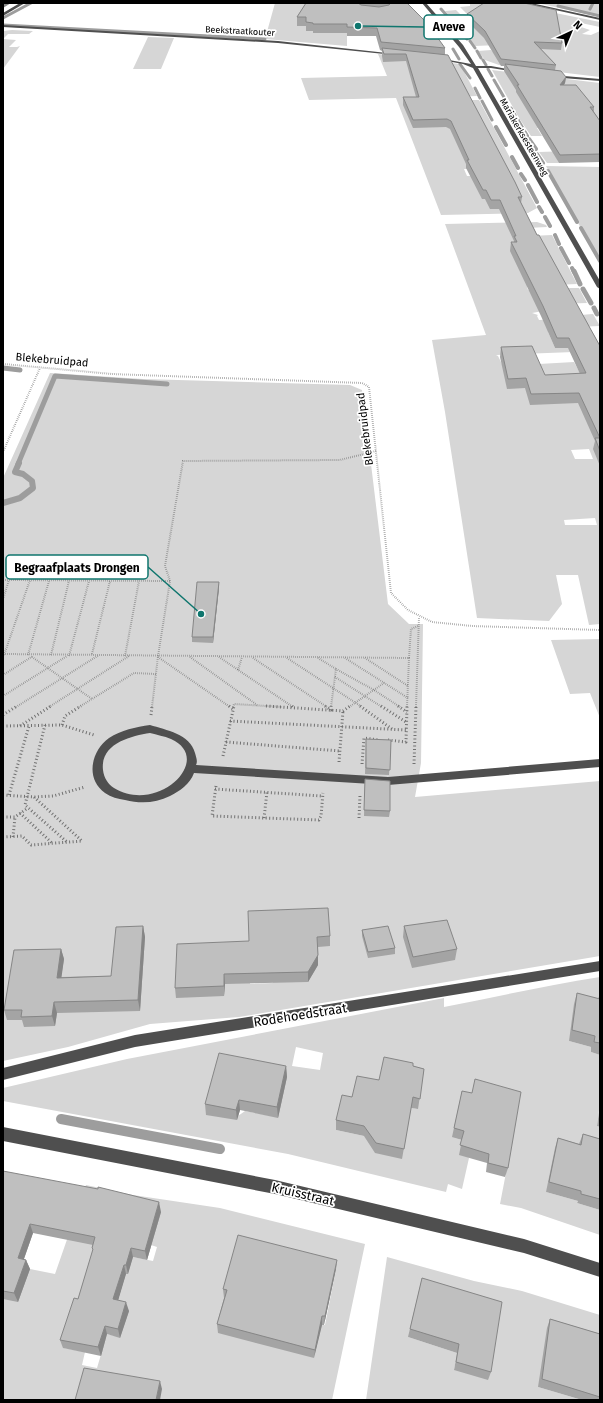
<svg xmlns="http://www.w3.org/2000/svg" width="603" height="1403" font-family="'Fira Sans',sans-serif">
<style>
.green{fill:#d6d6d6;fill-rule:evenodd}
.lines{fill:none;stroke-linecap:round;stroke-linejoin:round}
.stream-far4{stroke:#9d9d9d;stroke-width:3}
.stream-far3{stroke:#9d9d9d;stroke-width:4}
.stream-far2{stroke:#9d9d9d;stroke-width:5}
.stream-far1{stroke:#9d9d9d;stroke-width:6}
.stream{stroke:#9d9d9d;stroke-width:10}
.path-far1{stroke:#717171;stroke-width:2;stroke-dasharray:0.5 1.5;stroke-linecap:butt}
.path{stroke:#717171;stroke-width:3;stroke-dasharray:1 2.5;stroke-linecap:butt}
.minor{fill:#4f4f4f;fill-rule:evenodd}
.wall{fill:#a4a4a4}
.shaded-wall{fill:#868686}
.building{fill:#bfbfbf;stroke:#868686}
.labels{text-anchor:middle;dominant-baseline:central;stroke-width:3.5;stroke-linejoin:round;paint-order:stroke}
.far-street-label{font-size:9px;fill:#000;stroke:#fff}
.street-label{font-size:11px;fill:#000;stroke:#fff}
.near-street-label{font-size:13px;fill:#000;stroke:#fff}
.leader{fill:none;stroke:#0f766e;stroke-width:1.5}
.callout-dot{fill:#0f766e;stroke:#fff;stroke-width:1.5}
.callout{fill:#fff;stroke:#0f766e;stroke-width:1.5}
.callout-label{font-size:12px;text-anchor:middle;font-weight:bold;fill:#000}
</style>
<rect width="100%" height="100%" fill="#fff"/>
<path class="green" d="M 275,3 L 320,3 L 347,7 L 347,46 L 265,39 Z
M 472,3 L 506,3 L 600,22 L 600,27 L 581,23 L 575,25 L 590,30 L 582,34 L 591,35 L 600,31 L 600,77 L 499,65 L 485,60 L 478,51 L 491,50 L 494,53 L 519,44 L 475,46 L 445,11 L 456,10 L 460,14 L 467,14 L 460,7 L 470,6 L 470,4 L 473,4 Z
M 537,3 L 600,3 L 600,17 Z
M 12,30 L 33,31 L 29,34 L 8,34 L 3,39 L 16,40 L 9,47 L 17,47 L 20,46 L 3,69 L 3,31 Z
M 148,37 L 174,38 L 161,69 L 133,69 Z
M 378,54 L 460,64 L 477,96 L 450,97 L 467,100 L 479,100 L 537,208 L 528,213 L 441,215 L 396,98 L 309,100 L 301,78 L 387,76 ZM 494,168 L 480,176 L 467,176 L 464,169 Z
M 492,70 L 600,83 L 600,133 L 565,127 L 537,128 L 542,136 L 531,136 L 519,118 Z
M 600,150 L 555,155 L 559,163 L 547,163 L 539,152 Z
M 546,166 L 600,167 L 600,262 Z
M 537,222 L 546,225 L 547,227 L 527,228 L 531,236 L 552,235 L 577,284 L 530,286 L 527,287 L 528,290 L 569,293 L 569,288 L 579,288 L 587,303 L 557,304 L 543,311 L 532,313 L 538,315 L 537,316 L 539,320 C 557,320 575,315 593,314 L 600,326 L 575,327 L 578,331 L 548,332 L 555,348 L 585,347 L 584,344 L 600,344 L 600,351 L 496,355 L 498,356 L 503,366 L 574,362 L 596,402 L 600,440 L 600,624 L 589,625 L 578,575 L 556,575 L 562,604 L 549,621 L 477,618 L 445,412 L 432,340 L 486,335 L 445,224 ZM 589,449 L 593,459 L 575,459 L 571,450 ZM 595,518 L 597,525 L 565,525 L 564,520 Z
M 50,373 L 143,379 L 350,385 L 362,390 L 388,604 L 409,624 L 423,624 L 421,763 L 415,797 L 600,781 L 600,956 L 239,1017 L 150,1024 L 68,1047 L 3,1061 L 3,478 ZM 249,921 L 273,961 L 273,983 L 250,984 Z
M 600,639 L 600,718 L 590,693 L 570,694 L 551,640 Z
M 600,977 L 600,1001 L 569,1041 L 591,1047 L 591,1052 L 600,1055 L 600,1103 L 597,1126 L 600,1127 L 600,1150 L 546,1192 L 578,1201 L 577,1203 L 600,1210 L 600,1235 L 521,1208 L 500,1204 L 510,1152 L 452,1137 L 462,1140 L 469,1158 L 462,1189 L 448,1184 L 446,1192 L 288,1154 L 3,1101 L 3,1088 L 127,1059 L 444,998 L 444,1007 C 496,997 548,985 600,977 ZM 296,1047 L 323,1053 L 320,1070 L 292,1066 ZM 379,1090 L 418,1109 L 411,1108 L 364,1136 L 336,1130 L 352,1107 ZM 212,1095 L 277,1117 L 245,1111 L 238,1116 L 237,1120 Z
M 86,1185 L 133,1195 L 220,1208 L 365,1244 L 332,1400 L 3,1400 L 3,1299 L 30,1269 L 55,1274 ZM 161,1211 L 151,1245 L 157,1247 L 153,1261 L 133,1257 L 128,1274 L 126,1274 L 116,1308 L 120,1337 L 107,1334 L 97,1368 L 82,1365 L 85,1352 L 64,1348 L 98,1246 ZM 336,1269 L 325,1325 L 322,1325 L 314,1358 L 228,1299 Z
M 387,1257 L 474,1281 L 522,1291 L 600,1315 L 600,1344 L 538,1387 L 582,1400 L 366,1400 ZM 500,1311 L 454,1370 L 457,1353 L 408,1337 Z"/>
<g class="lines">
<path class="stream-far4" d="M 558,6 L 600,16
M 441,9 L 449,18
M 590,9 L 593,3
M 3,18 L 31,3
M 452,20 L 459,28
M 3,25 L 265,39
M 461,31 L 467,39
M 470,41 L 475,48
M 453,49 L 459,59
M 477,51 L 481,58
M 483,60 L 486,65
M 460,64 L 470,78
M 488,69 L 492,76
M 494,80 L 505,99
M 475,88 L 480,98
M 482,101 L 492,120
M 511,108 L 515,115
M 517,119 L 518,120"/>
<path class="stream-far3" d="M 517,119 L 527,136
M 496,127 L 506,145
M 529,139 L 536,149
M 537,154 L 543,163
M 512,157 L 518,168
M 548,171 L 577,222
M 521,174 L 525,180
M 528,185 L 537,202
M 539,207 L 542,212
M 545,217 L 550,226
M 581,228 L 600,261
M 555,235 L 559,244
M 561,248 L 569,263
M 572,268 L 574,272"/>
<path class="stream-far2" d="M 574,271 L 580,284
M 583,289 L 591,303
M 594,308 L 597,314
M 3,368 L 20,370
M 18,464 L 55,376 L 167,384"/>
<path class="stream-far1" d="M 3,503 L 20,498 L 33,488 L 32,481 L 23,474 L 15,472 L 19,463"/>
<path class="stream" d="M 61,1119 L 220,1149"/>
<path class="path-far1" d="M 3,364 L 112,374 L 362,383 L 369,387 L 391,593 L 408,610 L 432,622 L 472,626 L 600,630
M 3,452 L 40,368
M 3,580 L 170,581 L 158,656 L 152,707
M 170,581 L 165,566 L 183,461 L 340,460 L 376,451
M 3,599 L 9,580
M 3,654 L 409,658 L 407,707
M 92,654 L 110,581
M 4,655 L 30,580
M 28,655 L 49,581
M 51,655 L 69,581
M 69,656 L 89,581
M 125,656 L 139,581
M 32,657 L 92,699
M 158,657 L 230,707
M 190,657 L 257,705
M 219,657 L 293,707
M 253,658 L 327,707
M 287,658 L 362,707
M 318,658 L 336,669 L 331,707
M 345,658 L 408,698
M 365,658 L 408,686
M 409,658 L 411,629 L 418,626
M 336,669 L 374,690 L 400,707
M 238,670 L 242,657
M 3,675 L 33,656
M 335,677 L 382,707
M 3,696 L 67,656
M 16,707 L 99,655
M 49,707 L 129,656
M 79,707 L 134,673 L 156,674
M 233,707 L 234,704 L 282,707
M 349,707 L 384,683
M 416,707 L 419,617"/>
<path class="path" d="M 229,706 L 233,709
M 266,706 L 343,711 L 350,706
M 292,706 L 293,707
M 325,706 L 331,710 L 331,706
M 360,706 L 392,729
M 381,706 L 406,722
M 398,706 L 407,712
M 3,715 L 17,706
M 151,715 L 152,706
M 230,721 L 406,730
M 45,725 L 25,805 L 67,842
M 62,725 L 65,716 L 81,706
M 3,726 L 62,725 L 94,735
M 20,726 L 51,706
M 388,740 L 406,742 L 407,706
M 226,742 L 340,751
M 223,756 L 234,706
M 339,762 L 343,711
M 362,764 L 364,738 L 379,740
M 414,764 L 416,706
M 216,786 L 212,816 L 319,820 L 321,816 L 323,793
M 215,789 L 322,796
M 3,795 L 34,797 L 53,796 L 85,787
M 9,795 L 29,726
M 20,813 L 52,843
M 3,817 L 15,817 L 28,808
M 264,818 L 267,792
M 359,818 L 360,795
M 3,837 L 22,836 L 31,845 L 82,841 L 34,797
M 13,837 L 15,817"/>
<path class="minor" d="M 20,3 L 25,3 L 3,16 L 3,13 Z
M 422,3 L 426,3 L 463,45 L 476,66 L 491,66 L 518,71 L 516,72 L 491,68 L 478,68 L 600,281 L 600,289 L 597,287 L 473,68 L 463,64 L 436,59 L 438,58 L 471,64 L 459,47 Z
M 524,3 L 531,3 L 600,18 L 600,20 Z
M 3,25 L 278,41 L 396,54 L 394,55 L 278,43 L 3,27 Z
M 552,75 L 600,79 L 600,81 L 550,77 Z
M 150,725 C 166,730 190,734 195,753 C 196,757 198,761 196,765 L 388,777 L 600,759 L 600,767 L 388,785 L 194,773 C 190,784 180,791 170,796 C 156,803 141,804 125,800 C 118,799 111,797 105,793 C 85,779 91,751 109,738 C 121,730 136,727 150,725 ZM 150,733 C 157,735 164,736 171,739 C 215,759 158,815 114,788 C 108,784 104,778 103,770 C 100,744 130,736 150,733 Z
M 600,961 L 600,971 L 135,1047 L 3,1080 L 3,1068 L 135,1035 Z
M 3,1127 L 275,1180 L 524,1239 L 600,1263 L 600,1277 L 524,1253 L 275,1194 L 3,1141 Z"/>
</g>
<path class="wall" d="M 306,3 L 407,3 L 445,48 L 445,55 L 522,197 L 521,203 L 537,235 L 600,346 L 600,466 L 593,449 L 595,441 L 578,403 L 530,405 L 525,388 L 507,389 L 500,357 L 501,347 L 545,375 L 580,374 L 568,348 L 555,348 L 541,316 L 510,251 L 511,242 L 514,242 L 514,241 L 499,209 L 490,209 L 485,199 L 482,199 L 466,168 L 466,164 L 450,129 L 446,127 L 413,128 L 403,105 L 403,97 L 416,97 L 406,61 L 383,62 L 382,56 L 382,51 L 380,50 L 376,36 L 347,36 L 347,33 L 313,33 L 313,31 L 306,31 L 306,26 L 297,26 L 297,17 Z
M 467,14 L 562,43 L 561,50 L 541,49 L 556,65 L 555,70 L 566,77 L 565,83 L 564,85 L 594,107 L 594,112 L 600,121 L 600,162 L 559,163 L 516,92 L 516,90 L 504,71 L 504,66 L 501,66 L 484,38 L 467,21 Z
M 219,582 L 219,588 L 213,643 L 192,642 L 192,637 Z
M 366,739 L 391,740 L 389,775 L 365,774 Z
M 365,779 L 390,811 L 389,817 L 364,816 Z
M 143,926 L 145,937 L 140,1011 L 57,1013 L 55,1026 L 24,1027 L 22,1020 L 7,1020 L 4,1010 L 61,949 L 64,959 L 61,977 L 111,976 Z
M 404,926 L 457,949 L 455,960 L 412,968 L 403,937 Z
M 362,930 L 395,948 L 395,954 L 368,958 L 362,936 Z
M 330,936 L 330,946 L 318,947 L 318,965 L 308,982 L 225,984 L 224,996 L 176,998 L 175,988 L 249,941 Z
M 577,993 L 598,999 L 600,994 L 600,1055 L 591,1052 L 591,1047 L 569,1041 L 574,1004 Z
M 286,1066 L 287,1077 L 278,1118 L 240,1110 L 237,1120 L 206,1115 L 205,1104 Z
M 413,1066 L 424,1069 L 418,1109 L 411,1108 L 402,1159 L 375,1153 L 364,1136 L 336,1130 L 336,1120 L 352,1097 L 379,1080 Z
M 462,1091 L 508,1168 L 505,1177 L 486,1172 L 487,1163 L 459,1155 L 462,1140 L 452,1137 Z
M 600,1105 L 600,1127 L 597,1126 Z
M 583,1134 L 600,1139 L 600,1210 L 577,1203 L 578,1201 L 546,1192 L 555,1148 L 558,1138 L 579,1144 Z
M 3,1171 L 161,1212 L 147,1260 L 133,1257 L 128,1274 L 126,1274 L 118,1300 L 129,1311 L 120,1338 L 107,1334 L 101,1356 L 63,1348 L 60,1340 L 78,1299 L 93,1250 L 92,1248 L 93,1245 L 33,1233 L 24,1259 L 26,1260 L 30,1269 L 18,1302 L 3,1299 Z
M 336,1269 L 324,1325 L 322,1325 L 314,1358 L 218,1333 L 217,1324 L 224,1298 L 223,1289 Z
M 422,1278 L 491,1372 L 488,1380 L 454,1370 L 457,1353 L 408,1337 Z
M 550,1319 L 600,1334 L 600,1400 L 582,1400 L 538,1387 L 547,1328 Z"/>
<path class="shaded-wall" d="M 3,3 L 11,3 L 3,8 Z
M 566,77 L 565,83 L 559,92 L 560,85 Z
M 219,582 L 219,588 L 213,643 L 213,637 Z
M 143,926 L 145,937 L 140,1011 L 138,1000 Z
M 61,949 L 64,959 L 60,988 L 57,978 Z
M 318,955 L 318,965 L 308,982 L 308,972 Z
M 224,974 L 225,984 L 224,996 Z
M 54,1002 L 57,1013 L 55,1026 L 52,1016 Z
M 286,1066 L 287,1077 L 278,1118 L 277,1107 Z
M 239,1100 L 240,1110 L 237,1120 L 236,1110 Z
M 159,1202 L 161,1212 L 147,1260 L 145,1251 Z
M 30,1224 L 33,1233 L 21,1267 L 18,1258 Z
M 131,1248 L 133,1257 L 128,1274 L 126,1265 Z
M 26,1260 L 30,1269 L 18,1302 L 14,1293 Z
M 337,1260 L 336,1269 L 324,1325 L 325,1316 Z
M 124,1265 L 126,1274 L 116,1308 L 113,1299 Z
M 126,1302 L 129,1311 L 120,1338 L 118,1329 Z
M 322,1316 L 322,1325 L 314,1358 L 315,1350 Z
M 105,1326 L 107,1334 L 101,1356 L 98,1347 Z
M 160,1381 L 162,1389 L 160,1400 L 156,1400 Z"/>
<path class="building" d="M 306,3 L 358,3 L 361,5 L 379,7 L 389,5 L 390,4 L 385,3 L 407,3 L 427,23 L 445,48 L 381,42 L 377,28 L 347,27 L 347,24 L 313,24 L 313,23 L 306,22 L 306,17 L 297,17 Z
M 484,3 L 524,3 L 556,10 L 562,43 L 534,42 L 556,65 L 501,59 L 485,31 L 467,14 Z
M 382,48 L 448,55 L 515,182 L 522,197 L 518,197 L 537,235 L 539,235 L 590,328 L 600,346 L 600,451 L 595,438 L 600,438 L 579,393 L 531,394 L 526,378 L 508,379 L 501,347 L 532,346 L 545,375 L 586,373 L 569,338 L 557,338 L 543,306 L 511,242 L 517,242 L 514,236 L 516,236 L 500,200 L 491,200 L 486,190 L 483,190 L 467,160 L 469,160 L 451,121 L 447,119 L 413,120 L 403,97 L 419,97 L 406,54 L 384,54 Z
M 505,64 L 561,71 L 566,77 L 560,85 L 576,85 L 594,107 L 590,107 L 600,121 L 600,154 L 560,155 L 517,85 L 519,85 Z
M 197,582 L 219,582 L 213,637 L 192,637 Z
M 366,739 L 391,740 L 390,770 L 366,768 Z
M 365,779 L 390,781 L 390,811 L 364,810 Z
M 328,908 L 330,936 L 317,937 L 318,955 L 308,972 L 224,974 L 224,986 L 175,988 L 177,944 L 249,941 L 248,911 Z
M 447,920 L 457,949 L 413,957 L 404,926 Z
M 143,926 L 138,1000 L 54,1002 L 52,1016 L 21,1017 L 22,1010 L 4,1010 L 14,950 L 61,949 L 57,978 L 111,976 L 116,927 Z
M 388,926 L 395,948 L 368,952 L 362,930 Z
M 577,993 L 600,999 L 600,1043 L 594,1042 L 595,1036 L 572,1030 Z
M 219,1053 L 286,1066 L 277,1107 L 239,1100 L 236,1110 L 205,1104 Z
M 384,1057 L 413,1063 L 413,1066 L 424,1069 L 420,1099 L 413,1097 L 404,1149 L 376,1143 L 364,1126 L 336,1120 L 342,1095 L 352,1097 L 357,1076 L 379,1080 Z
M 475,1079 L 521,1092 L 508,1168 L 488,1163 L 489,1154 L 460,1145 L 464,1131 L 454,1128 L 462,1091 L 472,1093 Z
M 583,1134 L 600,1139 L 600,1199 L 581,1194 L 581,1191 L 549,1182 L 558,1138 L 581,1145 Z
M 3,1171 L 98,1189 L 98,1187 L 159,1202 L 145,1251 L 131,1248 L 126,1265 L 124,1265 L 113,1299 L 126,1302 L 118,1329 L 105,1326 L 98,1347 L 60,1340 L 74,1298 L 78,1299 L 93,1249 L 92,1248 L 95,1237 L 30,1224 L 18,1258 L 26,1260 L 14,1293 L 3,1291 Z
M 238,1235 L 337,1260 L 325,1316 L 322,1316 L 315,1350 L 217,1324 L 227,1290 L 223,1289 Z
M 422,1278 L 502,1302 L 491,1372 L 456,1362 L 459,1344 L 410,1329 Z
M 550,1319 L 600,1334 L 600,1397 L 542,1379 Z
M 84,1368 L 160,1381 L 156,1400 L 75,1400 Z"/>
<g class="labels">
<g class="far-street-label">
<text transform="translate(240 31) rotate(3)">Beekstraatkouter</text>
<text transform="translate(524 137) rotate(60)">Mariakerksesteenweg</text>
</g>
<g class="street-label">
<text transform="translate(52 360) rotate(5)">Blekebruidpad</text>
<text transform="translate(365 429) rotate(-97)">Blekebruidpad</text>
</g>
<g class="near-street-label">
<text transform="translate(300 1015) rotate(-9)">Rodehoedstraat</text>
<text transform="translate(303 1194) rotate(13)">Kruisstraat</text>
</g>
</g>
<path class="leader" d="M358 26L424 27M201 614L148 567"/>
<g class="callout-dot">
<circle cx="358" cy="26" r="4"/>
<circle cx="201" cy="614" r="4"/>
</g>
<g class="callout">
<rect x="424" y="15" width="49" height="24" rx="4"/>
<rect x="6" y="555" width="142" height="24" rx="4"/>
</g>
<g class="callout-label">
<text x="449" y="31">Aveve</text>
<text x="77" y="572">Begraafplaats Drongen</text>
</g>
<rect width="603" height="1403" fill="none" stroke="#000000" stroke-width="8"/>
<g transform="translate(571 32) rotate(44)" stroke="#ffffff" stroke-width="3" paint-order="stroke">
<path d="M0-3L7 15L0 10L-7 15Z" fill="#000000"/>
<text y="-6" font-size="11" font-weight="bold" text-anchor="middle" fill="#000000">N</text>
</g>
</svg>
